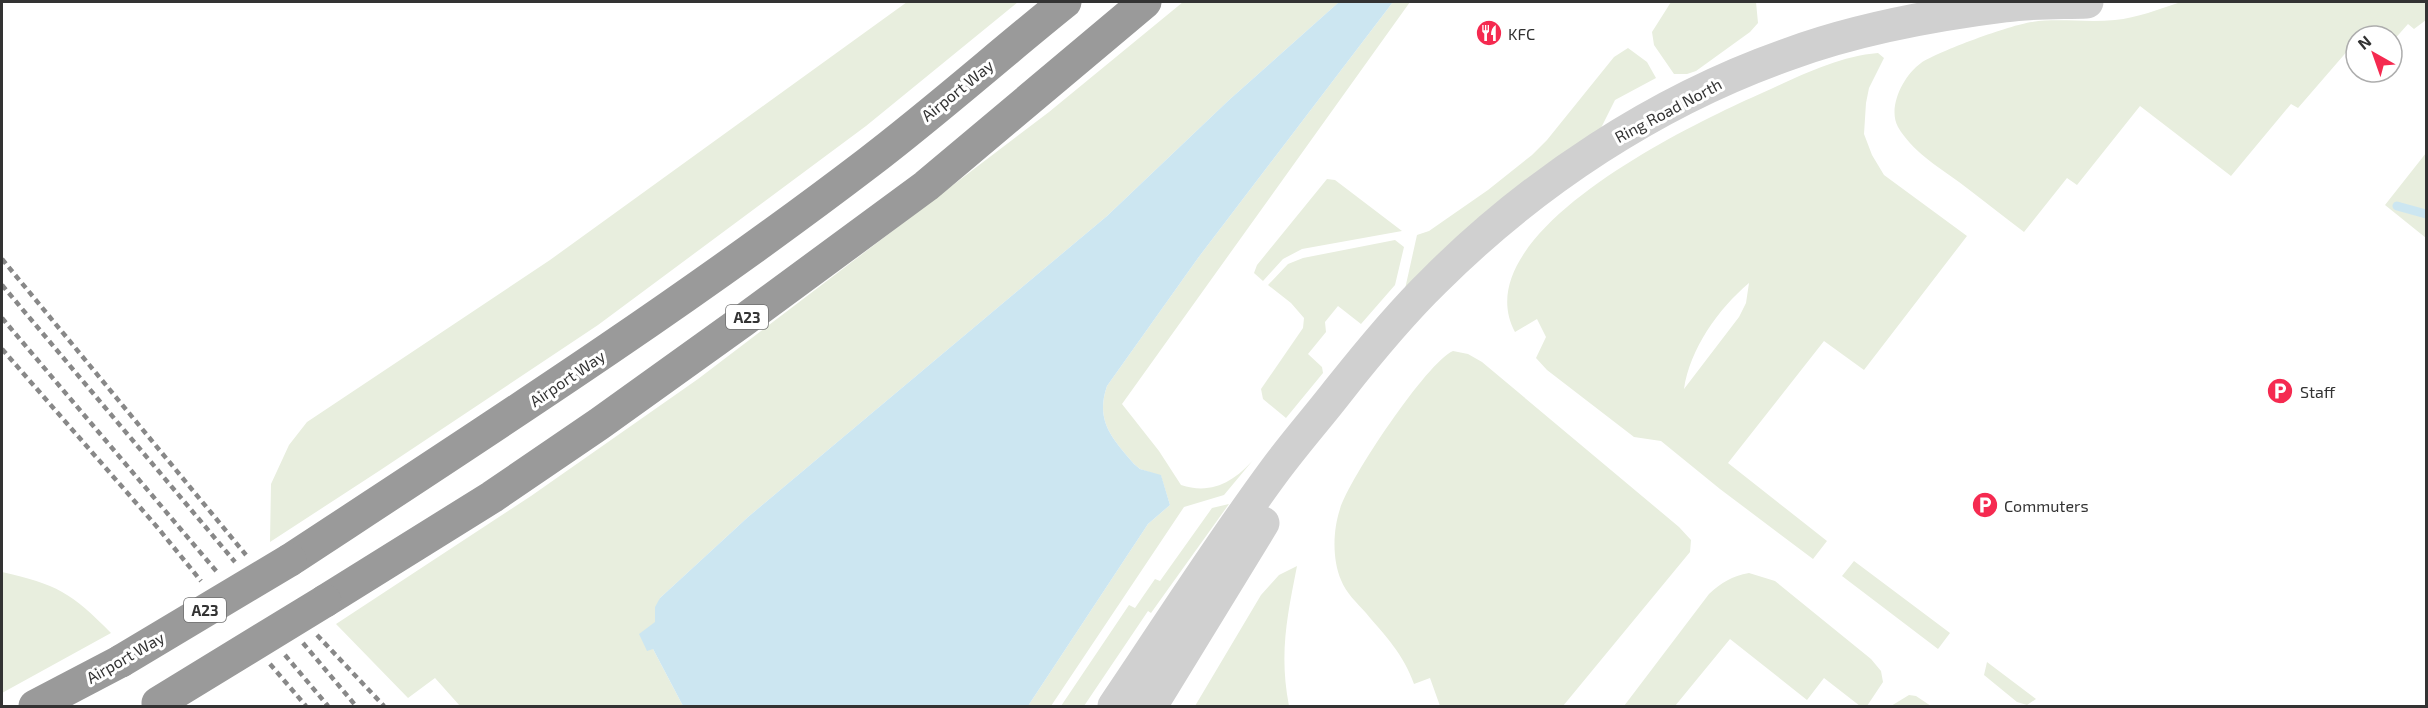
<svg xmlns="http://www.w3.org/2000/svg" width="2428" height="708" font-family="'Exo 2',sans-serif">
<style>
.green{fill:#e8eede;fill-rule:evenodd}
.water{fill:#cce6f1}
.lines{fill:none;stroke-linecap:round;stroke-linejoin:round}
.stream{stroke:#cce6f1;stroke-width:9}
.minor{stroke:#d0d0d0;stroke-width:33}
.highway{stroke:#9a9a9a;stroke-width:33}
.rail{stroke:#888;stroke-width:4.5;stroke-dasharray:6 4.5;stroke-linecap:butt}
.highway-bridge{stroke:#9a9a9a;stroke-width:33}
.labels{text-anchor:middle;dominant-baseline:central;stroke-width:6;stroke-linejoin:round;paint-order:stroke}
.shield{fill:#fff;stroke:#707070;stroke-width:1.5}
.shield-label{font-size:15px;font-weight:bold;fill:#333}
.poi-label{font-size:16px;fill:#333;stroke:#fff;text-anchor:start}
.street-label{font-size:16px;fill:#333;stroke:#fff}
</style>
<rect width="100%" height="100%" fill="#fff"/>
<path class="green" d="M 907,2 L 1018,2 L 866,126 L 598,325 L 379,471 L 270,542 L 271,484 L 289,445 L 307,422 L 550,260 Z
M 1183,2 L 1339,2 L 1229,100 L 1107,216 L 748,517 L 660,598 L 655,622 L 653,649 L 683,706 L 460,706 L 435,678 L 408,698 L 336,624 L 531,496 L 698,379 L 1049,112 Z
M 1393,2 L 1410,2 L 1122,404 L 1159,451 L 1181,485 C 1211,495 1234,482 1254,459 L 1224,495 L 1184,507 L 1051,706 L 1028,706 L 1148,524 L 1170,505 L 1161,476 L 1140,469 L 1134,464 C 1112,438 1095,421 1107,386 L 1198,258 Z
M 1671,2 L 1756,2 L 1758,23 L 1750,32 L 1696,71 L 1687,74 L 1674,74 L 1654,45 L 1652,32 Z
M 2181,2 L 2426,2 L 2426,20 L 2414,29 L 2408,24 L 2392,42 L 2392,36 L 2375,36 L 2366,29 L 2360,36 L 2356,36 L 2356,41 L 2298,108 L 2291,104 L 2231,176 L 2140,106 L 2077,185 L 2067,178 L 2024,232 C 2002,215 1981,199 1959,182 C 1937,166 1912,151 1898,127 C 1887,107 1904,75 1921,63 C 1939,51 2010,25 2032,22 C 2059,18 2087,23 2115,20 C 2137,18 2159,9 2181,2 Z
M 1628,48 L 1647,62 L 1656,78 L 1615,100 L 1599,132 L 1405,289 L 1417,235 L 1429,231 L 1488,190 L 1532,155 L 1547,140 L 1614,57 Z
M 1878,53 L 1884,58 L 1869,88 L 1866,103 L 1864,134 L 1872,155 L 1884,175 L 1967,236 L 1864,370 L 1824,341 L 1728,463 L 1827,541 L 1813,559 L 1720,489 L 1661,441 L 1634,437 L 1547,370 L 1536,358 L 1546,337 L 1537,319 L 1515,332 C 1462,233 1694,123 1762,93 C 1798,77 1838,56 1878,53 ZM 1749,283 L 1746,303 L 1739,317 L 1684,389 C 1690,349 1718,309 1749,283 Z
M 2426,153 L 2426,238 L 2385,205 Z
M 1327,179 L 1335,180 L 1402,231 L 1302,249 L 1283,259 L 1263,281 L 1254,273 L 1257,265 Z
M 1395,240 L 1404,247 L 1395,285 L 1361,324 L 1338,306 L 1325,322 L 1326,332 L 1308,354 L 1322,367 L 1323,373 L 1286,418 L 1263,399 L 1261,389 L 1303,328 L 1304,318 L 1291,303 L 1268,285 L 1288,264 L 1303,258 Z
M 1453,351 L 1468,354 L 1482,362 L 1679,527 L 1691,540 L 1690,552 L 1563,706 L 1440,706 L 1430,678 L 1414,684 C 1403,653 1386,637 1366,613 C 1357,603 1346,593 1341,580 C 1332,559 1333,530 1340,509 C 1349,479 1427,362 1453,351 Z
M 1229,504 L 1151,613 L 1148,611 L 1084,706 L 1061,706 L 1129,605 L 1135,608 L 1155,579 L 1160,581 L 1212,508 Z
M 1854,561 L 1950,633 L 1938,649 L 1842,576 Z
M 1297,566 C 1287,617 1279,654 1289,706 L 1195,706 L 1261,595 L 1279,575 Z
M 2,572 C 56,584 72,593 111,633 L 2,693 Z
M 1749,573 L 1775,581 L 1871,659 L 1881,671 L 1883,682 L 1867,706 L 1860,706 L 1824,678 L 1807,700 L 1730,639 L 1675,706 L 1624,706 L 1709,594 C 1721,583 1732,576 1749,573 Z
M 1987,662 L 2036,699 L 2027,705 L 2017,702 L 1984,675 Z
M 1909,695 L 1916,696 L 1931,706 L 1891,706 Z"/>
<path class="water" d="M 1339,2 L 1393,2 L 1198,258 L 1107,386 C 1095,421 1112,438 1134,464 L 1140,469 L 1161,475 L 1170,505 L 1148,524 L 1028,706 L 683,706 L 653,649 L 647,651 L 639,634 L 655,622 L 655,607 L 660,598 L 748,517 L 1107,216 L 1229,100 Z"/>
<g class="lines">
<path class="stream" d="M 2397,206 L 2426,214"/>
<path class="minor" d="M 1114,706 C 1167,628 1218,547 1275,470 C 1295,443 1317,418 1338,391 C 1368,353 1399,315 1434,281 C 1532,183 1657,100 1789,54 C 1857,29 1933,15 2005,6 C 2032,2 2060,3 2087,2
M 1151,706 L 1263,523"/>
<path class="highway" d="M 290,560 C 485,432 682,305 868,163 C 935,112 999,55 1065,2
M 325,601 L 492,497 L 599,424 L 744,320 L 926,186 L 1145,2
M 35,706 L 121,661"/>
<path class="rail" d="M 2,259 L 246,555
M 2,285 L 235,562
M 2,318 L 217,572
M 2,349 L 158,528 L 201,581
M 317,635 L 384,706
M 303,643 L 356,706
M 285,655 L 328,706
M 270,664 L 306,706"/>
<path class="highway-bridge" d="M 121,661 L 290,560
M 158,703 L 325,601"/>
</g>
<defs>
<g id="restaurant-disc" transform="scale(1.35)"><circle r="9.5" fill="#f52a50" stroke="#fff"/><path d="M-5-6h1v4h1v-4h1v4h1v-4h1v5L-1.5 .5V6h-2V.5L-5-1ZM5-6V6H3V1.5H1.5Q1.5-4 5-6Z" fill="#fff"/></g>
<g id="parking-disc" transform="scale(1.35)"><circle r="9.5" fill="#f52a50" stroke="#fff"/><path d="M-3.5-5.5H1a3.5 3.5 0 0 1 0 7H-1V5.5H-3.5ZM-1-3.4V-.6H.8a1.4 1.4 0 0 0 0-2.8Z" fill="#fff"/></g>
</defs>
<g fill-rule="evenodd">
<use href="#restaurant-disc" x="1489" y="33"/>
<use href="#parking-disc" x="2280" y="391"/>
<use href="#parking-disc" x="1985" y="505"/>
</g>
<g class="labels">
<g class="shield">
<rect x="726" y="305" width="42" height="24" rx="4.5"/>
<rect x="184" y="598" width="42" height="24" rx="4.5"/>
</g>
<g class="shield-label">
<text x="747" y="317">A23</text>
<text x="205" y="610">A23</text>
</g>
<g class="poi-label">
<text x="1508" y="33">KFC</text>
<text x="2300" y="391">Staff</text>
<text x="2004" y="505">Commuters</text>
</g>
<g class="street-label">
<text transform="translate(957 90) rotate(-39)">Airport Way</text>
<text transform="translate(1668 110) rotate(-28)">Ring Road North</text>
<text transform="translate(567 378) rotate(-34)">Airport Way</text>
<text transform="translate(125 657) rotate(-30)">Airport Way</text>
</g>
</g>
<rect width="2428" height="708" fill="none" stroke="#333333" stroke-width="6"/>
<g transform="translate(2374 54) rotate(320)"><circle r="28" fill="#ffffff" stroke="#adadad" stroke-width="1.5"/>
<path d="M0-4.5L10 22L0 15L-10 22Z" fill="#f52a50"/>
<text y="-9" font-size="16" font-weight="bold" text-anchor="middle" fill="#333333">N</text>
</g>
</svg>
